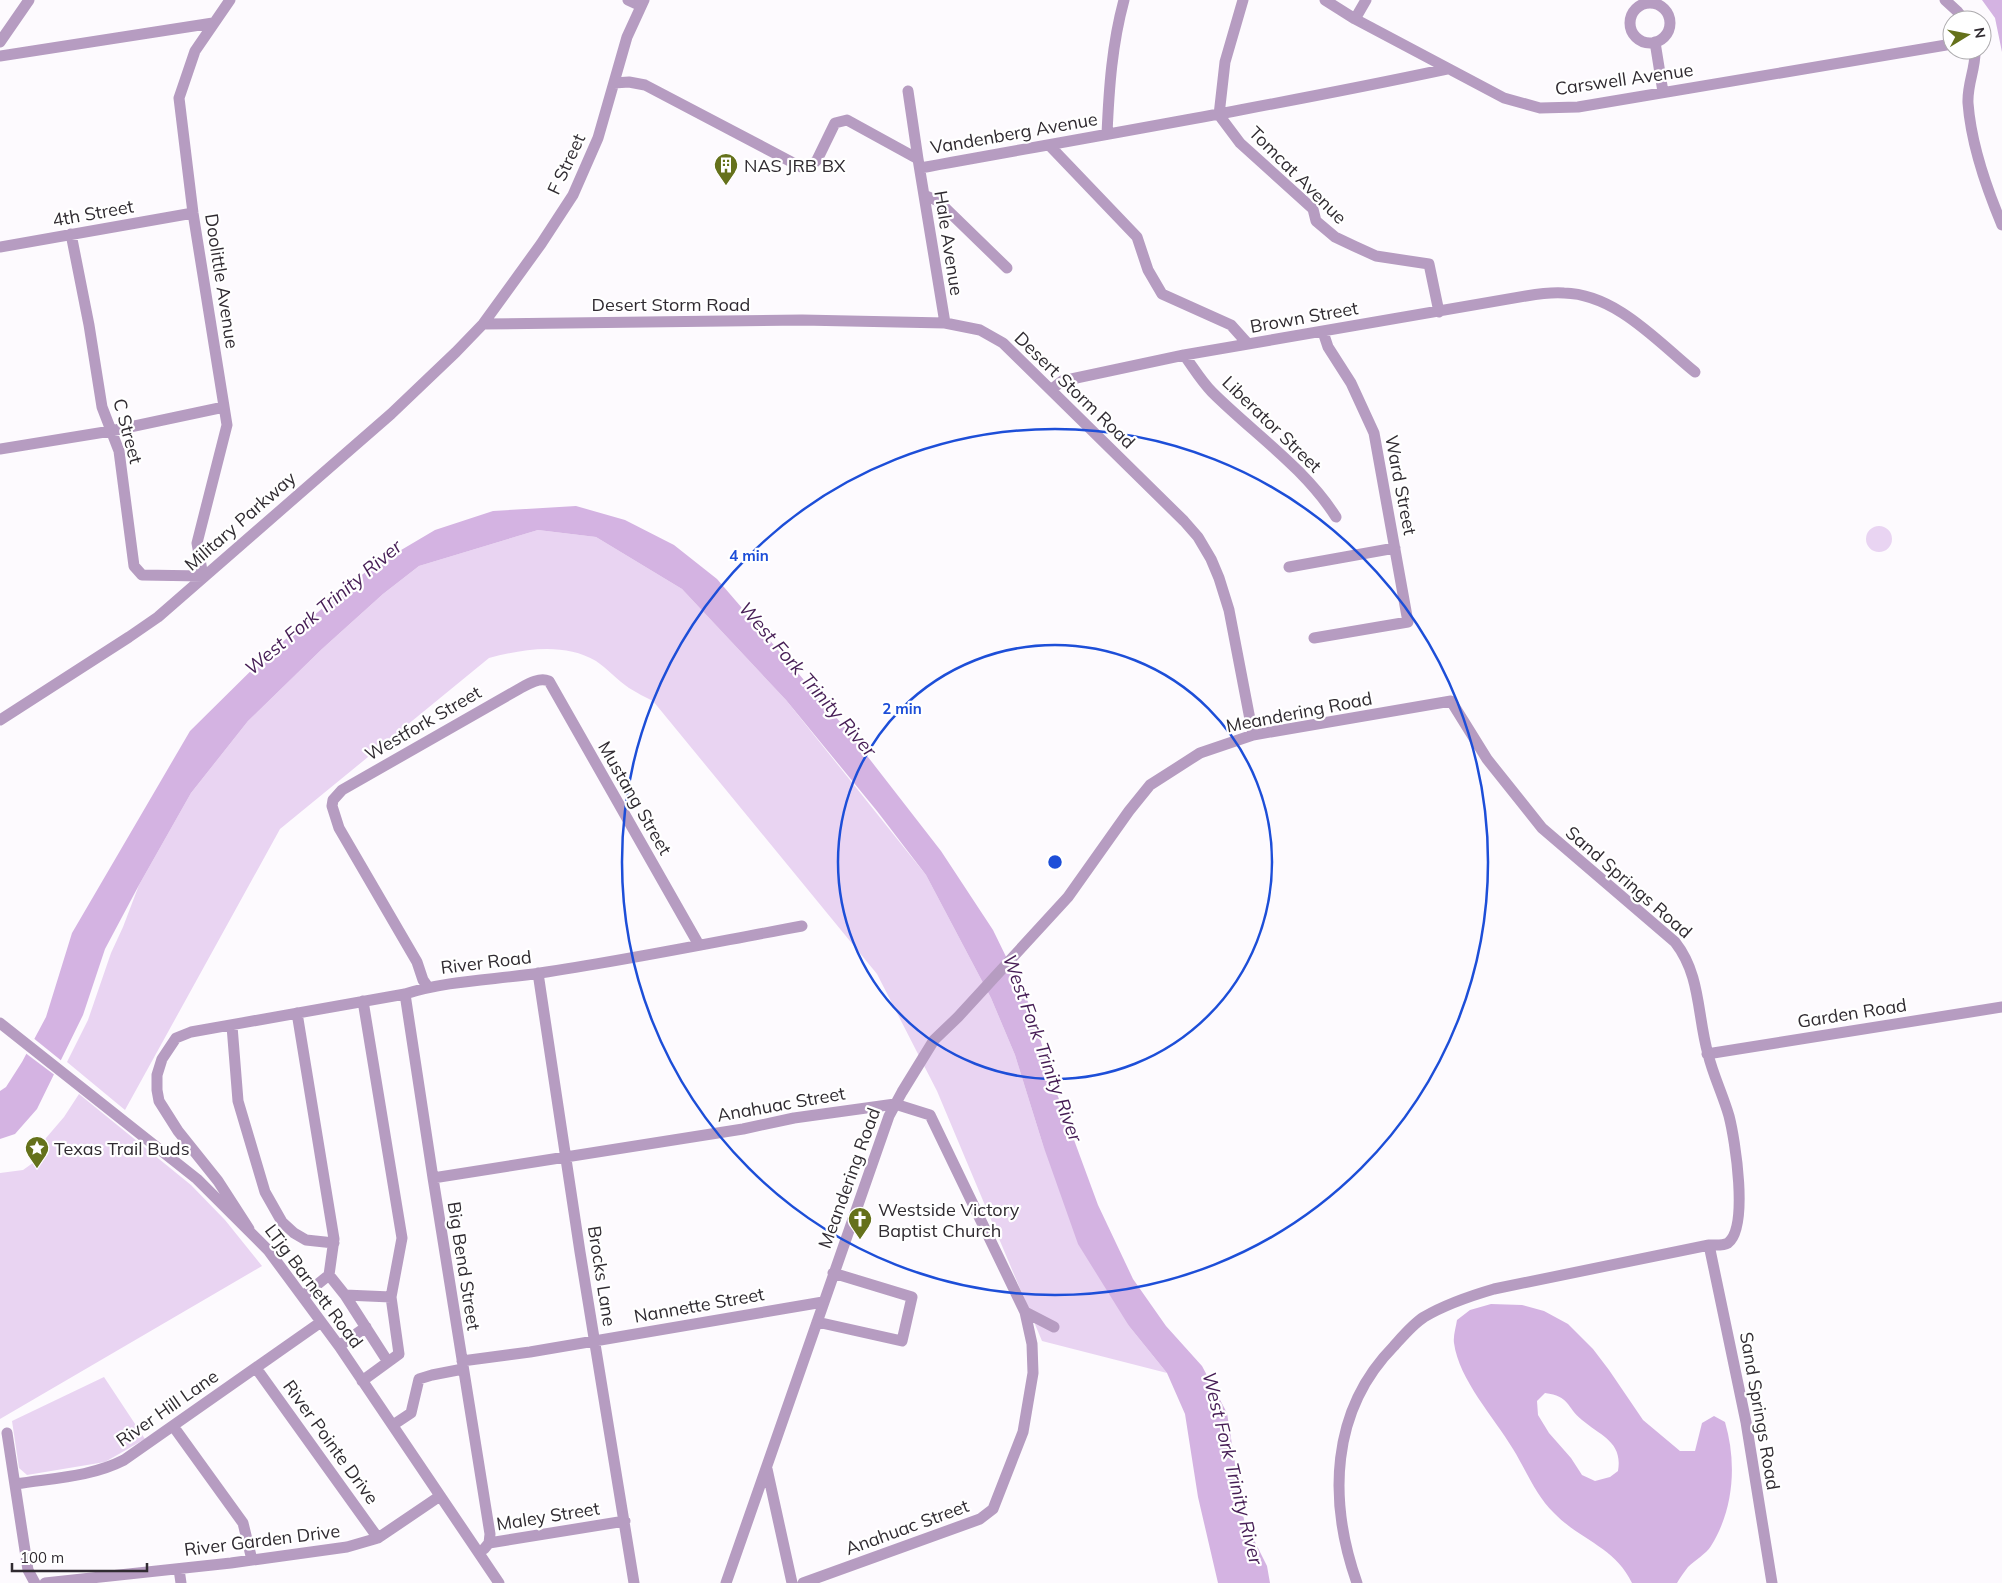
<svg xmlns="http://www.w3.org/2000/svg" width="2002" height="1583" font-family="Mulish,sans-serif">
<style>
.green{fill:#e9d4f2}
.water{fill:#d4b3e2;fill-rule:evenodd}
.pier{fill:#fdfafe}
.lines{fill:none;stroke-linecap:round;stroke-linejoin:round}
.minor{stroke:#b69cc1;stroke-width:11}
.ring{fill:none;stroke:#1d4ed8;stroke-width:2.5}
.labels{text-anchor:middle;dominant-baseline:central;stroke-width:4.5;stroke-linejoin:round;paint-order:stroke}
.street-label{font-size:18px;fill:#302b31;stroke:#fff}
.poi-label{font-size:18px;fill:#302b31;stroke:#fff;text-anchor:start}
.water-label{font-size:19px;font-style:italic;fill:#461d55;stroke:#fff}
.centre{fill:#1d4ed8;stroke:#fff;stroke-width:2.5}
.ring-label{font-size:15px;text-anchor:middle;font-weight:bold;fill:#1d4ed8;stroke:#fff;stroke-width:4.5;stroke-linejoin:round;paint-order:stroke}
</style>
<rect width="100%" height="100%" fill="#fdfafe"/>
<path class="green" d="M1866 539a13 13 0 1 1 26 0a13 13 0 1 1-26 0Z
M 538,530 L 596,537 L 682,589 L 786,700 L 926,875 L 991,998 L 1015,1055 L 1043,1145 L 1129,1326 L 1167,1373 L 1042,1341 L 937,1091 L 877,974 L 653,701 C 645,697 637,693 629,688 C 617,680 608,669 596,661 C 564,642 523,649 489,658 L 280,829 L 125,1110 L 67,1062 L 88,1020 L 111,953 L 123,927 L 139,885 L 191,793 L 248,721 L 322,649 L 383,594 L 419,566 Z
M 79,1094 L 191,1185 L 225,1220 L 262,1266 L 0,1419 L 0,1173 L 23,1170 L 37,1160 L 46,1138 L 64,1117 Z
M 104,1377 L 145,1439 L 105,1462 L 27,1475 L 19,1468 L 12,1421 Z"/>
<path class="water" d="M 1982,0 L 2002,0 L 2002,52 L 1995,18 Z
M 576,506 L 625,520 L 674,545 L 717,579 L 847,730 L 941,851 L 993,930 L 1030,1006 L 1056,1091 L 1098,1205 L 1133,1279 L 1166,1326 L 1202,1366 L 1227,1413 L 1244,1520 L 1267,1566 L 1270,1583 L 1218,1583 L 1198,1497 L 1185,1414 L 1167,1373 L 1129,1326 L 1078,1244 L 1043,1145 L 1015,1055 L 991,998 L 926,875 L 877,811 L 786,700 L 682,589 L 596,537 L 538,530 L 419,566 L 383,594 L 322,649 L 248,721 L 191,793 L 139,885 L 105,949 L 83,1015 L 37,1109 L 15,1134 L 0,1139 L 0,1091 L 6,1087 L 22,1062 L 46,1017 L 72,933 L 190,731 L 267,655 L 369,569 L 435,530 L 493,511 Z
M 1491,1304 L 1522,1305 L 1544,1311 L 1568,1324 L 1593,1349 L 1609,1370 L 1643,1420 L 1680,1451 L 1695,1451 L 1702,1423 L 1714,1416 L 1725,1422 C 1737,1463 1734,1509 1711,1546 C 1706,1554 1695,1560 1688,1567 C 1684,1572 1680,1578 1677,1583 L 1632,1583 C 1615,1547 1580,1540 1554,1513 C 1536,1496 1526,1470 1513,1449 C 1494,1417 1459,1380 1454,1343 C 1453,1336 1456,1327 1457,1320 L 1470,1310 ZM 1545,1393 C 1570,1396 1566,1407 1582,1420 C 1601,1436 1623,1442 1618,1471 L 1610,1477 L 1595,1481 L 1582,1475 L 1571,1458 L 1549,1433 L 1538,1415 L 1537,1401 Z"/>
<path class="pier" d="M 32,1037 L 63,1062 L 56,1076 L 24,1052 Z"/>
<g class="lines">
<path class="minor" d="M 628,0 L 641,6
M 1243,0 L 1225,62 L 1219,115 L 1240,143 L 1313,209 L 1316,221 L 1335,237 L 1354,246 L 1376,256 L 1429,264 L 1439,312
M 1325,0 L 1355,19 L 1504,98 L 1540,108 L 1578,107 L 1952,44
M 1945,0 L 1957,11 L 1964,20
M1630 23a20 20 0 1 1 40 0a20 20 0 1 1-40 0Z
M 1355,19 L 1366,0
M 0,42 L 29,0
M 1655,42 L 1663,92
M 1975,50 C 1976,68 1967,84 1968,103 C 1971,144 1986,187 2002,225
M 0,56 L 213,23
M 614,83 L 629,82 L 645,85 L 801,167 C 809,167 812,166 817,160 L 835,123 L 847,120 L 918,159 L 945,323
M 908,91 L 918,159
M 1107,134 C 1109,88 1112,44 1124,0
M 1049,145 L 1137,237 L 1148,270 L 1162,294 L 1231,325 L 1248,344
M 920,168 C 1096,136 1272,106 1447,69
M 924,195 L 938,201 L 1007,268
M 71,234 L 89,325 L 102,407 L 119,451 L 134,566 L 142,575 L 203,576 L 197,543 L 227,425 L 193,213 L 179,98 L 195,51 L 230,0
M 0,247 L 193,213
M 483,324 L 802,320 L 945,323 L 980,330 L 1003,343 L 1184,521 L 1198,537 L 1211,559 L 1219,578 L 1229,610 L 1253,735
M 1184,355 C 1193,367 1201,381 1212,392 C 1253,433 1304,467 1336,517
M 1052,389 L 1062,381 L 1184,355 L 1526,296 C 1538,294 1552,292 1564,293 C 1616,294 1658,342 1695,372
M 0,449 L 111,431 L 224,407
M 1289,567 L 1395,548
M 1314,638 L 1408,622 L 1374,433 L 1351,383 L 1328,347 L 1323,332
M 0,720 L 129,637 L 158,617 L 391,414 L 456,352 L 483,324 L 541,244 L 573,195 L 598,138 L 627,37 L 644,0
M 538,973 L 580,1252 L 634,1583
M 428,987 L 423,980 L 417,962 L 339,828 L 332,806 L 333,800 L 342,790 L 519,689 C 528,684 539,677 549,681 L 699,945
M 405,994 L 433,1178 L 490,1534 L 489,1543
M 297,1013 L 334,1239 L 329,1275 L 303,1296
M 0,1023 L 197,1179 L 268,1250 L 339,1346 L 499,1583
M 232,1026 L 238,1101 L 265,1192 L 282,1222 L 294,1233 L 306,1240 L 334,1243
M 1707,1054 L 2002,1007
M 433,1178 L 743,1129 L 794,1118 L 895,1104 L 930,1115 L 1025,1312 L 1032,1344 L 1033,1373 L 1023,1432 L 993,1509 L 980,1519 L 803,1583
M 249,1229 L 218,1181 L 178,1131 L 159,1101 L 157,1090 L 157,1075 L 162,1059 L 176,1038 L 191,1032 L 405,994 C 449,980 495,980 540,973 C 628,960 715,942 802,926
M 1709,1245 L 1746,1422 L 1772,1583
M 329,1275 L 345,1295 L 391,1297
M 345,1295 L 388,1362
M 1025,1312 L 1054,1327
M 817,1322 L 902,1341 L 912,1297 L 833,1273
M 339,1346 L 366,1327
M 462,1361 L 530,1352 L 823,1302
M 256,1368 L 378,1538
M 362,1381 L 399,1354 L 391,1297 L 402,1238 L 363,1001
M 393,1425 L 411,1413 L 419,1379 L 432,1375 L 463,1369
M 173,1426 L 243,1523 L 252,1560
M 7,1433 L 28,1570 L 35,1583
M 767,1469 L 792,1583
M 16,1484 C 52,1478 91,1477 124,1460 L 321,1322
M 484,1549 L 489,1543 L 625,1521
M 179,1569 L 181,1583
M 45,1583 L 231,1563 L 347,1547 L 378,1538 L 440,1496
M 726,1583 L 889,1116 L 902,1092 L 934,1040 L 958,1017 L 1068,897 L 1129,811 L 1150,785 L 1200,753 L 1253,735 L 1451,701 L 1487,759 L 1542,828 L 1675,942 C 1701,975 1697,1015 1708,1054 C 1713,1075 1723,1095 1729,1116 C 1735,1139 1749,1227 1728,1243 C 1723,1246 1715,1245 1709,1245 L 1494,1289 C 1470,1296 1446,1304 1424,1317 C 1413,1324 1403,1336 1394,1346 C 1330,1411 1328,1501 1357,1583"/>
</g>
<g class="ring">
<circle cx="1055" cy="862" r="217"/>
<circle cx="1055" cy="862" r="433"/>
</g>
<defs>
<g id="building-pin" transform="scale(1.25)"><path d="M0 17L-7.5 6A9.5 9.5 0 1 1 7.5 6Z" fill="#65711b" stroke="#fff"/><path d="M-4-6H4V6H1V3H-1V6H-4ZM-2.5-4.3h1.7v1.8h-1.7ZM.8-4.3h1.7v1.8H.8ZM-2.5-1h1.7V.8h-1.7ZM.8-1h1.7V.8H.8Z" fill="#fff"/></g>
<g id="sight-pin" transform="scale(1.25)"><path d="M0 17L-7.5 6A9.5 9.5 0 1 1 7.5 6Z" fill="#65711b" stroke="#fff"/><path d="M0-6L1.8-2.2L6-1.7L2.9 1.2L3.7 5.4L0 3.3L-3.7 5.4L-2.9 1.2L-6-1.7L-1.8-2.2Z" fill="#fff"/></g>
<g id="church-pin" transform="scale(1.25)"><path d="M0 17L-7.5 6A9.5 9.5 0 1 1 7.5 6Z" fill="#65711b" stroke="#fff"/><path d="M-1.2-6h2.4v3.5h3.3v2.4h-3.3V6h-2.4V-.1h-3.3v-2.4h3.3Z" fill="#fff"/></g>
</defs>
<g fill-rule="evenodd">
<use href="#building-pin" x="726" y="165"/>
<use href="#sight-pin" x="37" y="1148"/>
<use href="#church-pin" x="860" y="1219"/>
</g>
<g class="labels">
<g class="street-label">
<text transform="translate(1624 79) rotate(-8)">Carswell Avenue</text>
<text transform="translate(1014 133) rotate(-10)">Vandenberg Avenue</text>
<text transform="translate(566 164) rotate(-65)">F Street</text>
<text transform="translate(1298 175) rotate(45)">Tomcat Avenue</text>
<text transform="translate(93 213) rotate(-10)">4th Street</text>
<text transform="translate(949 243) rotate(81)">Hale Avenue</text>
<text transform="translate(222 281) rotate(81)">Doolittle Avenue</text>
<text x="671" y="304">Desert Storm Road</text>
<text transform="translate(1304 317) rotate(-10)">Brown Street</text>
<text transform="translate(1075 390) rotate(44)">Desert Storm Road</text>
<text transform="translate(1272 424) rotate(44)">Liberator Street</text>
<text transform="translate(128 431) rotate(75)">C Street</text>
<text transform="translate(1401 485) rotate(79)">Ward Street</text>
<text transform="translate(240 521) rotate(-41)">Military Parkway</text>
<text transform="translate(1299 712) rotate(-11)">Meandering Road</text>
<text transform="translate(423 723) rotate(-30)">Westfork Street</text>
<text transform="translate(635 798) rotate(60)">Mustang Street</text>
<text transform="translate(1629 882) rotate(41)">Sand Springs Road</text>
<text transform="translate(486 962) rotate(-7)">River Road</text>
<text transform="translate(1852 1013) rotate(-9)">Garden Road</text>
<text transform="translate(781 1104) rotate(-10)">Anahuac Street</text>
<text transform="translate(849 1178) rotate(-70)">Meandering Road</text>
<text transform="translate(464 1266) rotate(81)">Big Bend Street</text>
<text transform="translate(602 1276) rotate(81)">Brocks Lane</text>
<text transform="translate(314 1286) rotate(53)">LTjg Barnett Road</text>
<text transform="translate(699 1305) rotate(-10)">Nannette Street</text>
<text transform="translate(167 1408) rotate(-35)">River Hill Lane</text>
<text transform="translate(1760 1411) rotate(80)">Sand Springs Road</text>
<text transform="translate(331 1442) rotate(54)">River Pointe Drive</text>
<text transform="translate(548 1516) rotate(-9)">Maley Street</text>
<text transform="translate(907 1527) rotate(-20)">Anahuac Street</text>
<text transform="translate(262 1540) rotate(-7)">River Garden Drive</text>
</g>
<g class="poi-label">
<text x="744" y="165">NAS JRB BX</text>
<text x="54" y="1148">Texas Trail Buds</text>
<text x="878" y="1209">Westside Victory<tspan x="878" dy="21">Baptist Church</tspan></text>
</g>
<g class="water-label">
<text transform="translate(323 607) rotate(-40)">West Fork Trinity River</text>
<text transform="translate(808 679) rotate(49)">West Fork Trinity River</text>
<text transform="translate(1043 1048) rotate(70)">West Fork Trinity River</text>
<text transform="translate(1233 1468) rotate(76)">West Fork Trinity River</text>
</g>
</g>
<circle cx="1055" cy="862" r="8" class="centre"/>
<g class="ring-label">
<text x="749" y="561">4 min</text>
<text x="902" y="714">2 min</text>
</g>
<g transform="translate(1967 35) rotate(80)"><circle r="24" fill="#ffffff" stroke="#acaaad"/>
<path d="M0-4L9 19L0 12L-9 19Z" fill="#65711b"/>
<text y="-8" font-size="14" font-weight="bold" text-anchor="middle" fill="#302b31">N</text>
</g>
<path d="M12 1563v8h135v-8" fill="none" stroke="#302b31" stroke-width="2.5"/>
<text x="20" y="1563" font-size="15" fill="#302b31" stroke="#ffffff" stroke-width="4" paint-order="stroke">100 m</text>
</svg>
